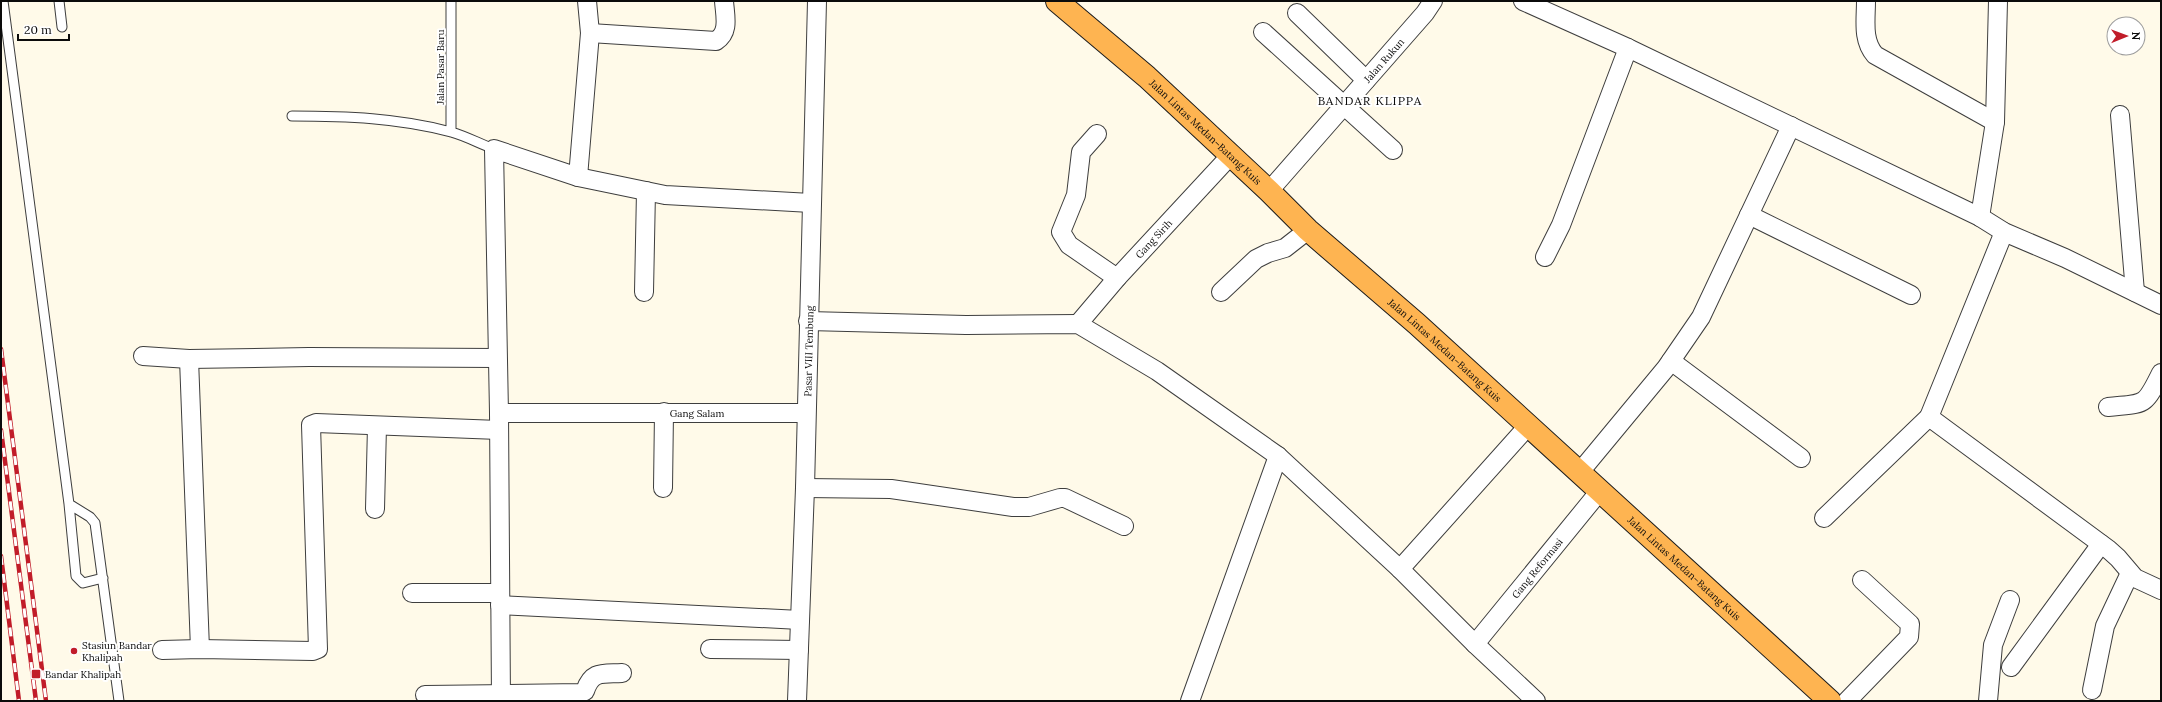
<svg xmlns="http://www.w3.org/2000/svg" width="2162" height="702" font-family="Lora,serif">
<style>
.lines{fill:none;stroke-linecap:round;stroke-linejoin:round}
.service-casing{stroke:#3e3e3e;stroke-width:11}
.minor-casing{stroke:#3e3e3e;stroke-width:20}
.trunk-casing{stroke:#1c1c1c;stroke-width:24}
.service{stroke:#fff;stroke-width:9}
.minor{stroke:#fff;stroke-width:18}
.trunk{stroke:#feb451;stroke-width:22}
.rail-casing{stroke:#c11c29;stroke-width:4.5}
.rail{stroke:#fff;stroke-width:3;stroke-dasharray:9;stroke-linecap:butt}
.poi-dot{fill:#c11c29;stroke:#fff;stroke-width:1.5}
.labels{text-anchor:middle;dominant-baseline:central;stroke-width:4;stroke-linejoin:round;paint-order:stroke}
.street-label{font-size:10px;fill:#0b0b0b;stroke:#fff}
.poi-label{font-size:10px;fill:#0b0b0b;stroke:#fff;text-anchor:start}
.quarter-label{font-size:12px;letter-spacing:1px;fill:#0b0b0b;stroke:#fff}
</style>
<rect width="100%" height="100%" fill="#fffae9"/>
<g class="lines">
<g class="service-casing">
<path id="service" d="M 3,1 L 69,504 L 90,517 L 95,523 L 119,701
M 59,1 L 62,27
M 451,1 L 451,132
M 292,116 C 345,116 400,118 451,132 C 466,136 480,144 494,149
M 69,504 L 76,576 L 83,583 L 103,578"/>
</g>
<g class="minor-casing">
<g id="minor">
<path d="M 1523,1 L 1628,48 L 1980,217 L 2004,232 L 2065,258 L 2161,305"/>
<path d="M 1866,1 C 1866,20 1862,40 1875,55 L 1995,122"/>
<path d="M 1297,13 L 1366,80"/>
<path d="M 1263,32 L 1393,150"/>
<path d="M 590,33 L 716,41 C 730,32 725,16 724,1"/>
<path d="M 2120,115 L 2135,292"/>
<path d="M 1097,134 L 1081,152 L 1076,195 L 1061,232 L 1069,245 L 1117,278"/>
<path d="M 578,177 L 590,33 L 587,1"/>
<path id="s1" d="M 1269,191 L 1425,13 L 1433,1"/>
<path d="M 1749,215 L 1911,295"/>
<path d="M 1980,217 L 1995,122 L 1998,1"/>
<path d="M 2004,232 L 1929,417 L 2108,549 L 2118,558 L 2135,578 L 2161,590"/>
<path d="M 1545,257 L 1561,225 L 1628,48"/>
<path d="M 644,292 L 646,191"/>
<path d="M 1221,292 L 1256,259 L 1268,253 L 1285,248 L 1308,230"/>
<path d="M 808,321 L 966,325 L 1078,324 L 1157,371 L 1278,456 L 1400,569 L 1475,644 L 1536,701"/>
<path id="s2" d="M 1078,324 L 1117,278 L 1231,155"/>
<path d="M 143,356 L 189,359 L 309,357 L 497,358"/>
<path d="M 189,359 L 200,649"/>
<path d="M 1671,361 L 1801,458"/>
<path d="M 2108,407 C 2145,403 2144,408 2161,373"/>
<path id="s3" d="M 499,413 L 806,413"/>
<path d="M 1579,473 L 1666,368 L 1701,317 L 1791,126"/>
<path d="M 663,488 L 664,412"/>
<path d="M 805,488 L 891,489 L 1013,507 L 1029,507 L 1060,498 L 1065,498 L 1124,526"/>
<path d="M 375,509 L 377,426"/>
<path d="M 1824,518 L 1929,417"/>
<path d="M 1400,569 L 1528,426"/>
<path d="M 412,593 L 500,593"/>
<path d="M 500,605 L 800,620"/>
<path id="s4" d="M 1475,644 L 1599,492"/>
<path d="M 710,649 L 799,650"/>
<path d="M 162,650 L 200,649 L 313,651 L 318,649 L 311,425 L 316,423 L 499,430"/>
<path d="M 2011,667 L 2101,544"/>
<path d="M 2092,690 L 2105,626 L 2130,573"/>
<path d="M 425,695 L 581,693 L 585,691 C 592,670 603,674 622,673"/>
<path d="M 501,701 L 499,413 L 494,149 L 578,177 L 665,195 L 811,203"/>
<path id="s5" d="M 797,701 L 805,488 L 817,1"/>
<path d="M 1190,701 L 1278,456"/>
<path d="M 1847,701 L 1909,637 L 1910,624 L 1862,580"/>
<path d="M 1988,701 L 1993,645 L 2010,600"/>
</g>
</g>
<g class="trunk-casing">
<g id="trunk">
<path id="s6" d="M 1057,1 L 1147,77 L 1269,191 L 1308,230 L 1417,324 L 1830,701"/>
</g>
</g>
<use href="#service" class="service"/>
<use href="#minor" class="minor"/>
<use href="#trunk" class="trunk"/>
<g class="rail-casing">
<path id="rail" d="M 1,349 L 46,701
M 1,430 L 36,701
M 1,556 L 19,701"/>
</g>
<use href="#rail" class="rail"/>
</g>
<g class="poi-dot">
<circle cx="74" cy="651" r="4"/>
<rect x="31" y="669" width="10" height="10" rx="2"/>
</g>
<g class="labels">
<g class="street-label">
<text stroke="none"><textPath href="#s1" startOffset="174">Jalan Rukun</textPath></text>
<text transform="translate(440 67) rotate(-90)">Jalan Pasar Baru</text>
<text stroke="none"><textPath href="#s6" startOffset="198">Jalan Lintas Medan–Batang Kuis</textPath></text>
<text stroke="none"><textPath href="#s2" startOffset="114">Gang Sirih</textPath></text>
<text stroke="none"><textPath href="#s6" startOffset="522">Jalan Lintas Medan–Batang Kuis</textPath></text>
<text stroke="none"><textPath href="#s5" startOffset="350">Pasar VIII Tembung</textPath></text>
<text stroke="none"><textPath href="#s3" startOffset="198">Gang Salam</textPath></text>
<text stroke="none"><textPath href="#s4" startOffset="98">Gang Reformasi</textPath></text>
<text stroke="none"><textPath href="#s6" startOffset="846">Jalan Lintas Medan–Batang Kuis</textPath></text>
</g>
<g class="poi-label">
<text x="82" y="645">Stasiun Bandar<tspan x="82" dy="12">Khalipah</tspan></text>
<text x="45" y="674">Bandar Khalipah</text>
</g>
<g class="quarter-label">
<text x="1370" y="100">BANDAR KLIPPA</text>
</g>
</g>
<rect width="2162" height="702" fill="none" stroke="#0b0b0b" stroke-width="4"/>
<g transform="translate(2126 36) rotate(89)"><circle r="19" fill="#ffffff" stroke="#9d9d9d"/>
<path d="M0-3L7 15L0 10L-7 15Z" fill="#c11c29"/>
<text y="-6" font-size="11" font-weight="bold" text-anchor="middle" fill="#0b0b0b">N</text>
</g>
<path d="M18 34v6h51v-6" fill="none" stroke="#0b0b0b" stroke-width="2"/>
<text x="24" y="34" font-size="12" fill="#0b0b0b" stroke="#ffffff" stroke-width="3" paint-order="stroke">20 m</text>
</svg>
